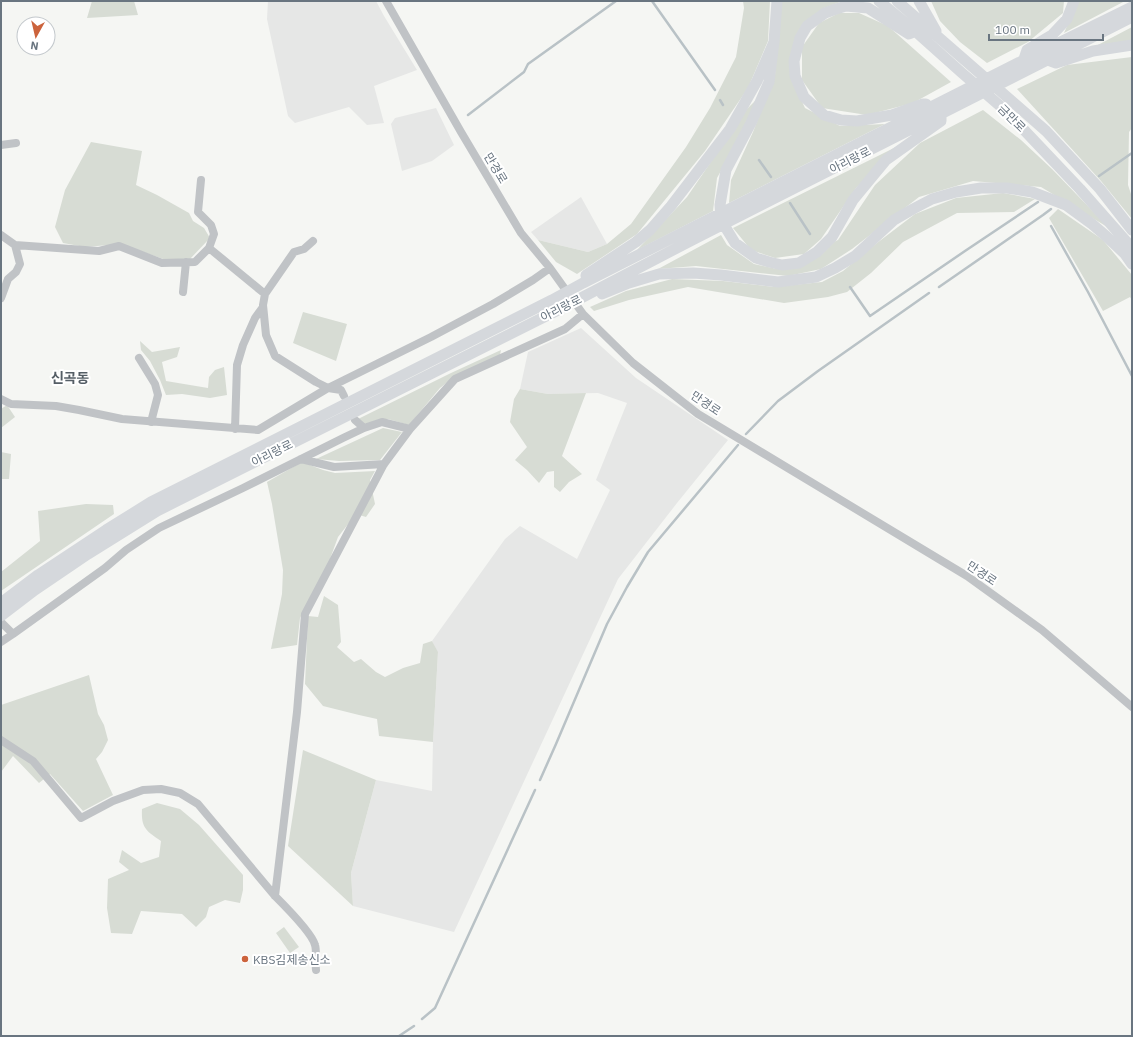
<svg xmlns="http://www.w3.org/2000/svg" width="1133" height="1037" font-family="'IBM Plex Sans','Noto Sans KR',sans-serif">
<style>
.built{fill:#e6e7e6}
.green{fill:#d7dcd4}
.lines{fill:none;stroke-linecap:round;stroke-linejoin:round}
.stream{stroke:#b9c2c6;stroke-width:2.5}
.minor{stroke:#c0c3c6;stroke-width:8}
.highway{stroke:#d5d8dc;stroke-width:11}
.poi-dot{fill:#cc633c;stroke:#fff;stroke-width:1.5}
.labels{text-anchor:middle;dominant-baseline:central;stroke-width:4;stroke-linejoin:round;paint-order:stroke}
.street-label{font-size:12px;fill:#697580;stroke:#fff}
.poi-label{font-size:12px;fill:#697580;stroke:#fff;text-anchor:start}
.quarter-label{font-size:14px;font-weight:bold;fill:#555e66;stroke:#fff}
</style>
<rect width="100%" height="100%" fill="#f5f6f3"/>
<path class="built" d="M 268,1 L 376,1 L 384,16 L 417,70 L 374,86 L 384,123 L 367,125 L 349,107 L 295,123 L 288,116 L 267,19 Z
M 436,108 L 454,145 L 432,161 L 402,171 L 391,124 L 395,118 Z
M 581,197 L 607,244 L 588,252 L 538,240 L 531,232 Z
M 581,328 L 636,378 L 728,440 L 677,503 L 618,579 L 454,932 L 353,906 L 351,873 L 376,780 L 432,791 L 433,742 L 438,653 L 432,641 L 505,539 L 520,526 L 577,559 L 610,490 L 596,480 L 627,403 L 598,393 L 548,394 L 520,389 L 528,352 Z"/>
<path class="green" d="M 92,1 L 134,1 L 138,15 L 87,18 Z
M 743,1 L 770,1 L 768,41 L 748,88 L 705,151 L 637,234 L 577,274 L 556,262 L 538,240 L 588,252 L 607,244 L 631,224 L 686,147 L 710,108 L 736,57 L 744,8 Z
M 780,1 L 843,1 L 824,8 L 803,24 L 792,80 L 805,108 L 840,126 L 885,124 L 729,203 L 731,180 L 753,132 L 775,75 Z
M 931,1 L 1064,1 L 1063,13 L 1028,42 L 987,63 L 960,42 L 940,21 Z
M 1078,1 L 1125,1 L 1064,33 Z
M 839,13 L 859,13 L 888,26 L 951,82 L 913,103 L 867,115 L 822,108 L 802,80 L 802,47 L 819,23 Z
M 1132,27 L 1132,43 L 1094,47 Z
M 1132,57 L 1132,128 L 1129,132 L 1128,185 L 1132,197 L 1132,219 L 1101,181 L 1017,89 L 1067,65 Z
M 765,91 L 717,178 L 713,211 L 637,250 L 687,197 L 747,109 Z
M 983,110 L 1021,140 L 1052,169 L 1109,228 L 1041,187 L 973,181 L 919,197 L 852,249 L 821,269 L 788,276 L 696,266 L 658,269 L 721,235 L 727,245 L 754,264 L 777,269 L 838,240 L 875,185 L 920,143 Z
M 91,142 L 142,151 L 136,185 L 157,195 L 189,213 L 193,221 L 204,228 L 210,238 L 190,259 L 166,260 L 121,244 L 85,247 L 63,243 L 55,227 L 65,190 Z
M 898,146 L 856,188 L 821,239 L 804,254 L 775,258 L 751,250 L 733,228 Z
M 1003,193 L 1035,199 L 1014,212 L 957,213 L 903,242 L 871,273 L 847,292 L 828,297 L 784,303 L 688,287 L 629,300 L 594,311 L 590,307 L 626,291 L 672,279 L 723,281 L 774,287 L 822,282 L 843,271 L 877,243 L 915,214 L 956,198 Z
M 1058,209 L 1103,240 L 1132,275 L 1132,300 L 1130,297 L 1103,311 L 1049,218 Z
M 303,312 L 347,324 L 336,361 L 293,343 Z
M 140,341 L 152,352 L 180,347 L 177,357 L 162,362 L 166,381 L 208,388 L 209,377 L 215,370 L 224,367 L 227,395 L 210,398 L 182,394 L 166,395 L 160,380 L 150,361 L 141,350 Z
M 501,350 L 500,355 L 450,380 L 440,388 L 409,425 L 388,419 L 364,424 L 358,419 L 451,373 Z
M 520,389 L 548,394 L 586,393 L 562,456 L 582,474 L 569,482 L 560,492 L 554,487 L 554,471 L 547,472 L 539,483 L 527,470 L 515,460 L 527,447 L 510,422 L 514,399 Z
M 7,405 L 15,417 L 1,428 L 1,409 Z
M 383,428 L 402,432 L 380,460 L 339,461 L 316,459 Z
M 1,452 L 11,454 L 9,479 L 1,479 Z
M 302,462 L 323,470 L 335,473 L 375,471 L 370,480 L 375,504 L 366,517 L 356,514 L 338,537 L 323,578 L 311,596 L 300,618 L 297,645 L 271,649 L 282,594 L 283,570 L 272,504 L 267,482 Z
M 86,504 L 113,505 L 114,514 L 1,591 L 1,572 L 40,541 L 38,511 Z
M 324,596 L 338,605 L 341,642 L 337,647 L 354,662 L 361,659 L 376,672 L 385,677 L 403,668 L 420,663 L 423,644 L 432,641 L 438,652 L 433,742 L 379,736 L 377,719 L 359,715 L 323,706 L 305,684 L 308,616 L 318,617 Z
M 89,675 L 98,714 L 104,725 L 108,740 L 102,752 L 96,759 L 113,795 L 83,811 L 50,774 L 39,783 L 13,756 L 1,772 L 1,705 Z
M 303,750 L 376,780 L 351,873 L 353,906 L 288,846 Z
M 157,803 L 180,809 L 199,825 L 243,875 L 243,890 L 240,903 L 225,900 L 209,907 L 206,917 L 196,927 L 182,914 L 141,911 L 132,934 L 111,933 L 107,908 L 108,879 L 129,870 L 119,862 L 122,850 L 141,863 L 159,857 L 161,841 C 146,831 141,828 142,809 Z
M 284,927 L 299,947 L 290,953 L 276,933 Z"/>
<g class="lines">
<path class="stream" d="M 652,1 L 715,90
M 720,100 L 723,105
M 468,115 L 524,72 L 528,64 L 616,1
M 759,160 L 771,177
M 1099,176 L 1132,153
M 790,203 L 810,234
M 1051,226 L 1088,292 L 1132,376
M 850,287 L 870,316 L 965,251 L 1038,202
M 939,287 L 1043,215 L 1051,209
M 746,434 L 778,401 L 818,371 L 929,293
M 540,780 L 556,744 L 607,624 L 627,587 L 648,552 L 738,445
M 422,1019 L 435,1008 L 535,790
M 399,1036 L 414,1026"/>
<path class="minor" d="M 386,1 L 461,132 L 521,233 L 550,268 L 583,314 L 633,363 L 698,414 L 967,576 L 1042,630 L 1132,707
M 1,145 L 16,143
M 201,180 L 198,212 L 211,225 L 214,234 L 209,248
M 1,235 L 15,245 L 99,251 L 119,246 L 162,263 L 195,262 L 209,248 L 265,294
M 313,241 L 304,249 L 294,252 L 265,294 L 263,305 L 266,335 L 275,356 L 316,382 L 328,388 L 341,390 L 344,396
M 183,292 L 186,262
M 1,298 L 8,279 L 16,272 L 20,264 L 15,245
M 139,358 L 155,384 L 158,395 L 151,422
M 1,399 L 11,404 L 56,406 L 79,410 L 122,419 L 258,430 L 328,388 L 431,337 L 493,304 L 533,280 L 550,268
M 355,420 L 364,428 L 382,422 L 410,429
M 235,429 L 237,365 L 243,345 L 255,318 L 263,307
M 301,459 L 334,467 L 384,464
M 13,634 L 105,568 L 126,550 L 159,528 L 243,488 L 343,438 L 364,428
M 1,642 L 13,634 L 2,623
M 1,740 L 33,761 L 81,818 L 113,801 L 143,790 L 161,789 L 180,793 L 198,804 L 275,896 C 285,906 312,933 315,945 C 317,951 315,963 316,970
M 275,896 L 297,712 L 305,614 L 384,464 L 410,429 L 455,379 L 565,329 L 583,314"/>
<path class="highway" d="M 879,1 L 915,31 L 962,73 L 1006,111 L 1080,189 L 1132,248
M 897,1 L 1046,131 L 1100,189 L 1132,230
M 919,1 L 936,31
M 914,32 L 909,34 L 868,8 L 846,6 L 836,9 L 825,13 L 807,26 L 800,38 L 794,61 L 795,76 L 804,97 L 824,115 L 841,120 L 857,121 L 892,115 L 923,104 L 926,104
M 774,42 L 769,82 L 751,123 L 726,170 L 720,205 L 721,220 L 735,243 L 756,258 L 769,262 L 782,265 L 799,263 L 817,252 L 832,237 L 853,200 L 886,160 L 941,121 L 941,117
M 1024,59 L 1027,50 L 1052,35 L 1067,19 L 1074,1
M 1048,60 L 1056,63 L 1093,51 L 1132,45
M 586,276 L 586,275 L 636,242 L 650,230 L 671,206 L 730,129 L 757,81 L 774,42 L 777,1
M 602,294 L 629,283 L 659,274 L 693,273 L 721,275 L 778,282 L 816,277 L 835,268 L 855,256 L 894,220 L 913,209 L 932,199 L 956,192 L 981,188 L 1007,188 L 1032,192 L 1066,205 L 1092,224 L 1106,236 L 1125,254 L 1132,264
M 1,603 L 38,575 L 106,530 L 151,502 L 552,300 L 583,283 L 1024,60 L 1132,7
M 1,616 L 35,590 L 88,554 L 157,511 L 558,310 L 696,238 L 1132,17"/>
</g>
<circle class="poi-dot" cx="245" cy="959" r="4"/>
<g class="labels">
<g class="street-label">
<text transform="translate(1012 118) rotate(45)">금만로</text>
<text transform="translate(850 160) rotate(-27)">아리랑로</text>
<text transform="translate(496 168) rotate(59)">만경로</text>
<text transform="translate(561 308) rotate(-27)">아리랑로</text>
<text transform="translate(706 403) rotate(34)">만경로</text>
<text transform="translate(272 453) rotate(-27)">아리랑로</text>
<text transform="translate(982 573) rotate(34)">만경로</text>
</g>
<g class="poi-label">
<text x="253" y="959">KBS김제송신소</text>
</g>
<g class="quarter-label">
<text x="70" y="378">신곡동</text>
</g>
</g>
<rect width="1133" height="1037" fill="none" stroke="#697580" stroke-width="4"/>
<g transform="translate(36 36) rotate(188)"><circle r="19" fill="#ffffff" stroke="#c3c8cc"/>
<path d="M0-3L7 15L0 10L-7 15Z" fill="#cc633c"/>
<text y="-6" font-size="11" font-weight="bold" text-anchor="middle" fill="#697580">N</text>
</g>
<path d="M989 34v6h114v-6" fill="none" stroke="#697580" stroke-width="2"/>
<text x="995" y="34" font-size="12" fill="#697580" stroke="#ffffff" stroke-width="3" paint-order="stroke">100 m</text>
</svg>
